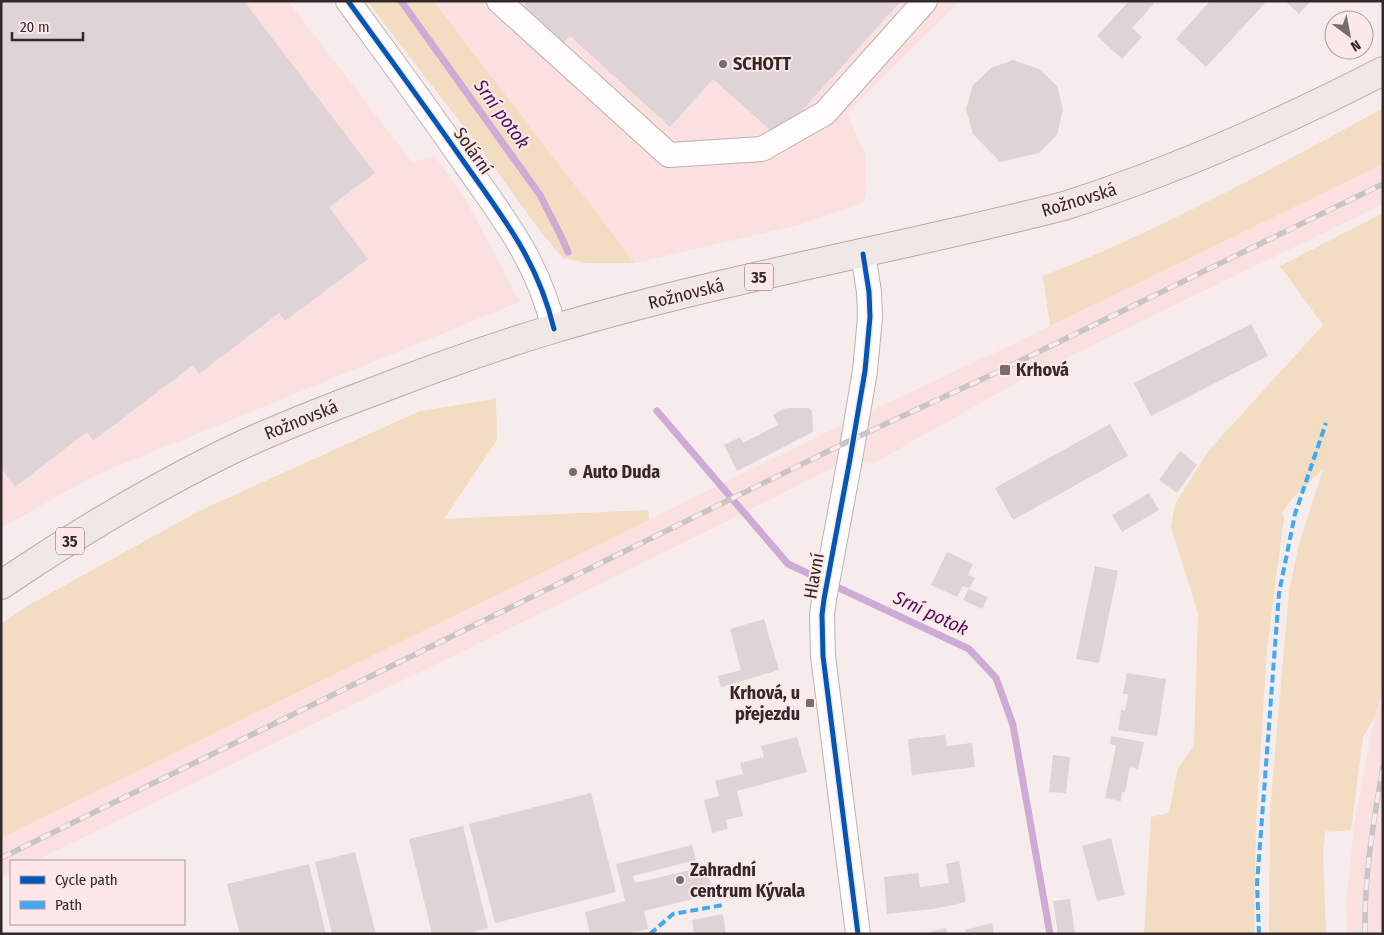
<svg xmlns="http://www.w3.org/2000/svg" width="1384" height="935" font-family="'Fira Sans Condensed',sans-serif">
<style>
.built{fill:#fbe0e0}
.green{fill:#f2ddc3}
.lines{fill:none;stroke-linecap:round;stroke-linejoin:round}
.stream{stroke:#ceaad7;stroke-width:7}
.building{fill:#ded4d7}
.minor-casing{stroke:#bdb2b2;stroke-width:26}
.major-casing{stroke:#bca9a2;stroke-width:30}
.minor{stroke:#fefcfc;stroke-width:24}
.major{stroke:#f0e8e4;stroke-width:28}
.rail-casing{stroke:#c7c5c5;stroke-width:5.5}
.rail{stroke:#fce8e8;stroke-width:4;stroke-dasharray:11;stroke-linecap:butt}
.quiet{stroke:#3fa9f5;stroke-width:4;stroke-dasharray:8 4;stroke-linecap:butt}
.cycleway-casing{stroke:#fce8e8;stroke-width:8}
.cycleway{stroke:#0057b8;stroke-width:5}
.poi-dot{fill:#786d6d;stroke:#fce8e8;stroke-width:2}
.labels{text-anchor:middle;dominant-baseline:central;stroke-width:4;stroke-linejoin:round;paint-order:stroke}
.shield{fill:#fce8e8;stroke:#706262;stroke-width:1}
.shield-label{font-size:16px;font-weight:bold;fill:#342828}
.poi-label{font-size:18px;font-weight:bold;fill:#342828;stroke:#fce8e8;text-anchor:start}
.street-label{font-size:18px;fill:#342828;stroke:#fce8e8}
.water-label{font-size:19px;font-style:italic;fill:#4c0e5e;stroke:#fce8e8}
</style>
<rect width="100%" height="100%" fill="#f7ecec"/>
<path class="built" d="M 1,1 L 288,1 L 412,162 L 435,156 L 466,200 L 520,302 L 96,475 L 1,528 Z
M 431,1 L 960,1 L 847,113 L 865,155 L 866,195 L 863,203 L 799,225 L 635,263 Z
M 1383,164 L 1383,204 L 1027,377 L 874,463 L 850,459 L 724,523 L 35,861 L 11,861 L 11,873 L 1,878 L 1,838 L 874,409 L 1011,345 Z
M 1383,687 L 1383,934 L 1347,934 L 1346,900 L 1355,819 L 1374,719 Z"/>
<path class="green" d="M 367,1 L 433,1 L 635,263 L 587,263 L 563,258 L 540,231 L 486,156 Z
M 1383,108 L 1383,164 L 1050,326 L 1043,276 C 1161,230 1272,169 1383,108 Z
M 1383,213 L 1383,687 L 1374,719 L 1363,737 L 1351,830 L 1327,832 L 1326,828 L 1323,851 L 1326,934 L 1269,934 L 1270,810 L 1289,592 L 1299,544 L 1323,469 L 1291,500 L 1282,513 L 1284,518 L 1267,648 L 1256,823 L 1254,934 L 1144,934 L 1151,817 L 1169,813 L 1178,768 L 1194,746 L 1198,613 L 1171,528 L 1175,504 L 1209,450 L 1323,325 L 1280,266 Z
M 496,399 L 497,440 L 444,519 L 648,510 L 649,520 L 1,838 L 1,624 L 29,605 L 201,510 L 420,411 Z"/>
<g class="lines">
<path class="stream" d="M 401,1 L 540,195 L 560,234 L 568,252
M 657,411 L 788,564 L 969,649 L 996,678 L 1013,725 L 1050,934"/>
</g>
<path class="building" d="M 1,1 L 244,1 L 375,173 L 329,207 L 368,259 L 285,321 L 279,313 L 199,374 L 193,365 L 93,441 L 87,432 L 15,487 L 1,468 Z
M 528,1 L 901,1 L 778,137 L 713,79 L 670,127 L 570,36 L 558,49 L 517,13 Z
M 1129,1 L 1155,1 L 1153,4 L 1154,5 L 1152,6 L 1132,28 L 1142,37 L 1122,59 L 1097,36 Z
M 1210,1 L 1267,1 L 1206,67 L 1176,39 Z
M 1285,1 L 1311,1 L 1299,14 Z
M 1013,60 L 1039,69 L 1057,86 L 1063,110 L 1057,135 L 1039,153 L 1000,162 L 973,134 L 966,109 L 973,85 L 991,68 Z
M 1251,324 L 1268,356 L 1151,416 L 1134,383 Z
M 788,408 L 809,408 L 812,411 L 813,432 L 737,471 L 724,445 L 740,437 L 743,443 L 778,425 L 773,415 L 783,409 Z
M 1110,424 L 1128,456 L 1013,520 L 995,488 Z
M 1180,451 L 1197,465 L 1177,493 L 1159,480 Z
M 1149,493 L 1159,510 L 1122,532 L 1112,515 Z
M 947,552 L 973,564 L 968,575 L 975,578 L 969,589 L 988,597 L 982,609 L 963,600 L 969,588 L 963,586 L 957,597 L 931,585 Z
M 1095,566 L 1118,571 L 1099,663 L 1076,659 Z
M 764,619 L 779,670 L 721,687 L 718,676 L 741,670 L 730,629 Z
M 1127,673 L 1166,679 L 1157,736 L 1118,730 L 1121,710 L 1125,711 L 1128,694 L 1123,694 Z
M 945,735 L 947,746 L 972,743 L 975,767 L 912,775 L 908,739 Z
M 1111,736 L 1144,742 L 1138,769 L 1130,767 L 1125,792 L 1122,792 L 1121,801 L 1105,798 L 1116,746 L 1110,744 Z
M 797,737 L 807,772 L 737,791 L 743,816 L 726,820 L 728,829 L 712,833 L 704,800 L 719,796 L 715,781 L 743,774 L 740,763 L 764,757 L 761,746 Z
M 1053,755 L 1070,757 L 1066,793 L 1049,792 Z
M 591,793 L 616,892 L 495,923 L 469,824 Z
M 463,826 L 488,928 L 467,934 L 432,934 L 409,839 Z
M 1111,838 L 1125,895 L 1097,901 L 1082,846 Z
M 692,845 L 696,860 L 633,876 L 635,883 L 699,868 L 706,865 L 713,894 L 644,911 L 648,929 L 626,934 L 590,934 L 585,912 L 625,901 L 616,864 Z
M 355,852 L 376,934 L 332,934 L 315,862 Z
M 959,861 L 966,902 L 934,909 L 887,914 L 884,877 L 918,873 L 920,887 L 949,883 L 946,864 Z
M 309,864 L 326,934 L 240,934 L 227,884 Z
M 1070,899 L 1075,934 L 1058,934 L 1053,901 Z
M 723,914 L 726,934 L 694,934 L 692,920 Z
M 992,923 L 994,934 L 966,934 L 965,930 Z
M 946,928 L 947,934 L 926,934 L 926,933 Z"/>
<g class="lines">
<g class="minor-casing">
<path id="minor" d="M 348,1 C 388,56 428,110 466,165 C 505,220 538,262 554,329
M 499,1 L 669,155 L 762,149 L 825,113 L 925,1
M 858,934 L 823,656 L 822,615 L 824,599 L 850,459 L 865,371 L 870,317 L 869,292 L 863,254"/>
</g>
<g class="major-casing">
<path id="major" d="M 1,585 C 72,537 146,492 223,454 C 272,430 324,410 375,391 C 434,368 493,347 553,329 C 721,279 895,249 1064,206 C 1174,171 1280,124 1383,71"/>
</g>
<use href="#minor" class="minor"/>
<use href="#major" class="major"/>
<g class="rail-casing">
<path id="rail" d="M 1,858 L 853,439 L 989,376 L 1383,184
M 1365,934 C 1364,878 1373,823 1383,767"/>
</g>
<use href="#rail" class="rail"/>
<path class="quiet" d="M 650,934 L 673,914 L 723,905
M 1259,934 L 1257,884 L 1279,593 L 1295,514 L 1326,423"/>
<g class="cycleway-casing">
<path id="cycleway" d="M 348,1 C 388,56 428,110 466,165 C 505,220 538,262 554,329
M 858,934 L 823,656 L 822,615 L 824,599 L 850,459 L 865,371 L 870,317 L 869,292 L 863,254"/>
</g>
<use href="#cycleway" class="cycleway"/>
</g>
<g class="poi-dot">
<circle cx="723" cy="64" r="5"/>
<rect x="999" y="364" width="12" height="12" rx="2.5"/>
<circle cx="573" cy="472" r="5"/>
<rect x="805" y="698" width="10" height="10" rx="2.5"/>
<circle cx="680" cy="880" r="5"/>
</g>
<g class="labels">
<g class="shield">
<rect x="745" y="263.5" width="28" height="27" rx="4"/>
<rect x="56" y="527.5" width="28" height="27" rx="4"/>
</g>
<g class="shield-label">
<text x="759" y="277">35</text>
<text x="70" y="541">35</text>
</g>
<g class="poi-label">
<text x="733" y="64">SCHOTT</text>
<text x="1016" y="370">Krhová</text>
<text x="583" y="472">Auto Duda</text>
<text x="800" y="693" text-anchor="end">Krhová, u<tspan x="800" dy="21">přejezdu</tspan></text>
<text x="690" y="870">Zahradní<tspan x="690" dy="21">centrum Kývala</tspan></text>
</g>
<g class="street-label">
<text transform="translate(473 151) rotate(55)">Solární</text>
<text transform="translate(1079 200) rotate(-17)">Rožnovská</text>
<text transform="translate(686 294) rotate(-14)">Rožnovská</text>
<text transform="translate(301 420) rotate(-22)">Rožnovská</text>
<text transform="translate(814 576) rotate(-80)">Hlavní</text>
</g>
<g class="water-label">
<text transform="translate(502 114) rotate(54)">Srní potok</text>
<text transform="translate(931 613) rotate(25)">Srní potok</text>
</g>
</g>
<rect width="1384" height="935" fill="none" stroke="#342828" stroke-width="5"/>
<rect x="10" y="860" width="175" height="65" fill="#fce8e8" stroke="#ac9b9b"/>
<rect x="20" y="876" width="25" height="8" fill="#0057b8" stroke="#ac9b9b"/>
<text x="55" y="885" font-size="15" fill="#342828">Cycle path</text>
<rect x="20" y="901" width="25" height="8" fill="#3fa9f5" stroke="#ac9b9b"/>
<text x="55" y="910" font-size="15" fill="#342828">Path</text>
<g transform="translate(1349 35) rotate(148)"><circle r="24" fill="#fce8e8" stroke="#ac9b9b"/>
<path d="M0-4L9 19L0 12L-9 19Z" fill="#786d6d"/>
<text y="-8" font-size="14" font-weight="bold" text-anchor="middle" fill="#342828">N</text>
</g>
<path d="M12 32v8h71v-8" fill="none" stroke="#342828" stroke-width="2.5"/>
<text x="20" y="32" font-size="15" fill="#342828" stroke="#fce8e8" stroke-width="4" paint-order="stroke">20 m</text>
</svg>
